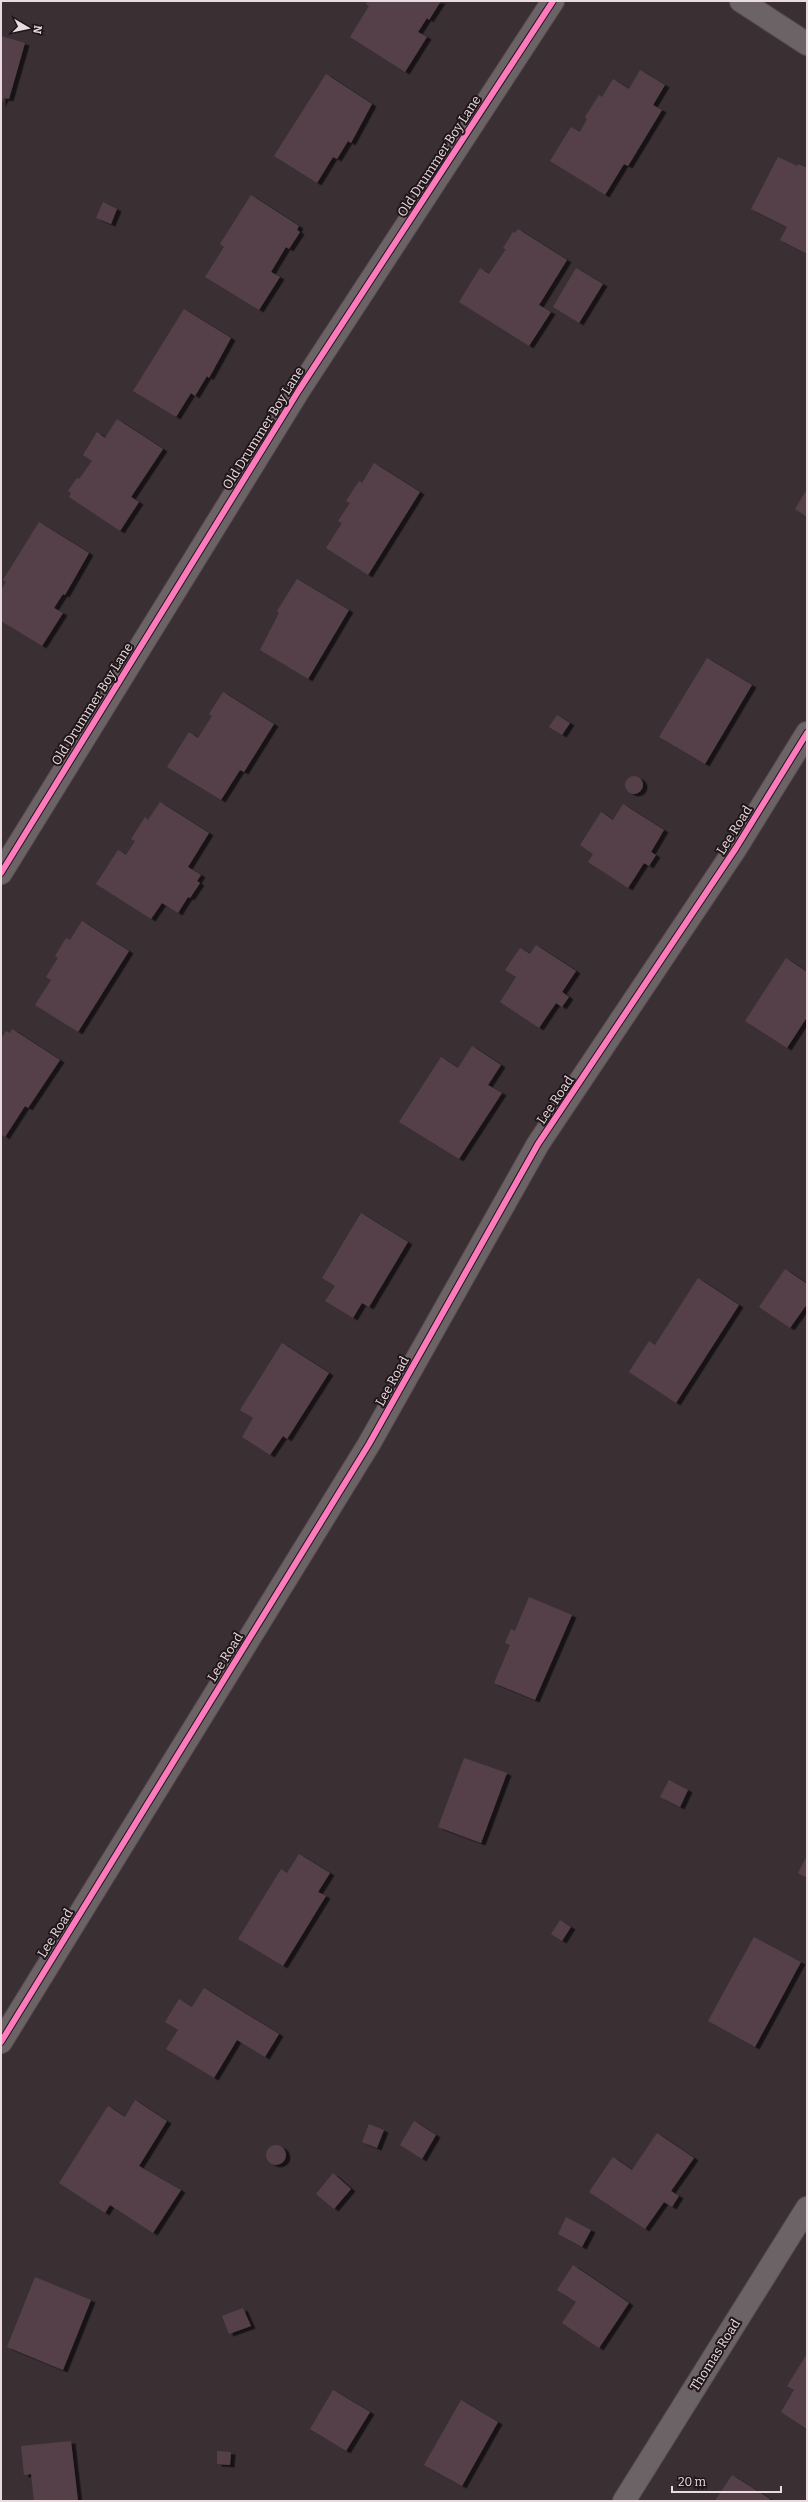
<svg xmlns="http://www.w3.org/2000/svg" width="808" height="2502" font-family="Bitter,serif">
<style>
.building{fill:#54414a;filter:url(#shadow)}
.lines{fill:none;stroke-linecap:round;stroke-linejoin:round}
.minor-casing{stroke:#594f53;stroke-width:24}
.minor{stroke:#6c6367;stroke-width:22}
.cycleway-casing{stroke:#20161a;stroke-width:8}
.cycleway{stroke:#fd7abc;stroke-width:6}
.labels{text-anchor:middle;dominant-baseline:central;stroke-width:4;stroke-linejoin:round;paint-order:stroke}
.street-label{font-size:13px;fill:#e9dbe0;stroke:#20161a}
</style>
<defs>
<filter id="shadow"><feDropShadow dx="4.5" dy="2.5" stdDeviation="0" flood-color="#0009"/></filter>
</defs>
<rect width="100%" height="100%" fill="#3a3034"/>
<path class="building" d="M 368,1 L 441,1 L 429,20 L 427,18 L 418,32 L 427,37 L 405,72 L 350,37 L 369,6 L 366,4 Z
M 1,36 L 25,43 L 9,99 L 4,98 L 1,105 Z
M 640,70 L 665,85 L 653,105 L 662,110 L 628,166 L 624,164 L 605,195 L 550,161 L 571,127 L 580,132 L 587,119 L 585,117 L 599,95 L 602,97 L 613,79 L 629,89 Z
M 326,74 L 372,104 L 351,143 L 348,141 L 337,159 L 333,157 L 317,183 L 274,156 Z
M 778,157 L 797,166 L 798,164 L 807,168 L 807,254 L 780,240 L 787,227 L 751,209 Z
M 251,195 L 299,226 L 297,230 L 300,232 L 289,249 L 286,247 L 271,272 L 280,277 L 259,310 L 205,277 L 224,247 L 220,244 Z
M 103,202 L 117,209 L 111,224 L 96,218 Z
M 518,229 L 567,260 L 539,305 L 551,312 L 529,346 L 459,302 L 480,268 L 489,274 L 506,249 L 503,248 L 513,232 L 515,233 Z
M 576,268 L 603,284 L 579,323 L 553,307 Z
M 184,309 L 231,338 L 209,378 L 207,376 L 195,396 L 191,393 L 176,417 L 133,391 Z
M 117,419 L 163,449 L 131,497 L 139,502 L 120,531 L 69,497 L 71,493 L 68,491 L 77,478 L 79,479 L 92,461 L 83,455 L 97,432 L 105,438 Z
M 374,463 L 420,492 L 368,575 L 326,548 L 342,523 L 338,521 L 350,503 L 346,501 L 359,481 L 362,483 Z
M 807,489 L 807,517 L 795,509 Z
M 39,522 L 89,553 L 65,595 L 63,594 L 54,608 L 63,613 L 42,646 L 1,621 L 1,590 L 6,582 L 3,580 Z
M 297,579 L 349,610 L 308,679 L 260,650 L 279,613 L 277,611 Z
M 707,658 L 752,685 L 705,764 L 659,737 Z
M 223,692 L 274,724 L 244,772 L 240,770 L 221,800 L 167,767 L 189,732 L 198,738 L 212,716 L 209,714 Z
M 557,715 L 570,723 L 562,735 L 549,727 Z
M625 785a9 9 0 1 1 18 0a9 9 0 1 1-18 0Z
M 160,802 L 209,833 L 188,867 L 201,875 L 197,881 L 200,883 L 190,898 L 188,897 L 178,913 L 162,903 L 151,919 L 96,884 L 118,850 L 126,855 L 135,841 L 131,839 L 145,817 L 148,820 Z
M 623,804 L 664,830 L 651,852 L 656,855 L 649,866 L 644,863 L 628,888 L 588,862 L 593,854 L 580,845 L 601,812 L 613,820 Z
M 82,921 L 129,951 L 78,1032 L 35,1005 L 51,980 L 46,977 L 58,958 L 55,956 L 66,938 L 70,940 Z
M 536,945 L 576,971 L 562,992 L 569,997 L 562,1007 L 556,1003 L 539,1028 L 500,1002 L 516,977 L 505,970 L 520,948 L 530,954 Z
M 786,958 L 807,972 L 807,1017 L 787,1048 L 745,1021 Z
M 12,1029 L 60,1060 L 28,1108 L 25,1106 L 5,1137 L 1,1134 L 1,1039 L 6,1031 L 10,1033 Z
M 472,1046 L 501,1065 L 488,1085 L 502,1093 L 459,1159 L 399,1122 L 441,1057 L 458,1068 Z
M 361,1213 L 408,1242 L 369,1307 L 362,1303 L 353,1318 L 325,1301 L 335,1286 L 322,1278 Z
M 785,1269 L 807,1284 L 807,1304 L 790,1328 L 759,1307 Z
M 698,1278 L 739,1305 L 676,1403 L 629,1372 L 649,1341 L 655,1345 Z
M 282,1343 L 329,1373 L 287,1439 L 283,1436 L 270,1455 L 242,1437 L 253,1418 L 240,1410 Z
M 529,1597 L 572,1615 L 535,1700 L 494,1683 L 510,1645 L 505,1643 L 511,1629 L 515,1631 Z
M 464,1758 L 507,1773 L 481,1843 L 438,1827 Z
M 669,1780 L 688,1790 L 680,1807 L 660,1797 Z
M 299,1854 L 330,1873 L 318,1892 L 326,1896 L 283,1966 L 238,1939 L 281,1869 L 287,1873 Z
M 807,1856 L 807,1878 L 798,1873 Z
M 560,1920 L 571,1927 L 562,1941 L 551,1934 Z
M 754,1937 L 801,1962 L 755,2047 L 708,2021 Z
M 204,1988 L 279,2034 L 265,2057 L 237,2040 L 214,2078 L 166,2049 L 178,2030 L 165,2022 L 179,1999 L 192,2007 Z
M 135,2100 L 167,2121 L 139,2166 L 181,2190 L 153,2233 L 110,2205 L 105,2213 L 59,2183 L 108,2106 L 125,2117 Z
M 414,2121 L 436,2135 L 422,2159 L 400,2145 Z
M 369,2124 L 384,2130 L 377,2148 L 362,2142 Z
M 657,2133 L 694,2158 L 671,2191 L 679,2196 L 672,2207 L 664,2202 L 645,2229 L 589,2192 L 613,2157 L 632,2170 Z
M266 2155a10 10 0 1 1 20 0a10 10 0 1 1-20 0Z
M 333,2173 L 351,2189 L 334,2209 L 316,2194 Z
M 566,2217 L 591,2230 L 582,2247 L 558,2234 Z
M 573,2265 L 629,2303 L 599,2348 L 562,2323 L 576,2302 L 557,2290 Z
M 35,2277 L 91,2300 L 63,2370 L 7,2347 Z
M 243,2308 L 251,2326 L 229,2334 L 222,2316 Z
M 807,2354 L 807,2429 L 781,2412 L 794,2390 L 787,2386 Z
M 333,2390 L 370,2412 L 346,2451 L 310,2429 Z
M 461,2400 L 498,2422 L 462,2486 L 424,2465 Z
M 71,2441 L 78,2501 L 34,2501 L 31,2474 L 24,2475 L 21,2446 Z
M 217,2451 L 231,2452 L 230,2465 L 217,2464 Z
M 732,2475 L 770,2499 L 769,2501 L 715,2501 Z"/>
<g class="lines">
<g class="minor-casing">
<path id="minor" d="M 741,1 L 807,44
M 1,873 L 299,390 L 553,1
M 1,2042 L 369,1444 L 538,1144 L 736,848 L 807,733
M 624,2501 L 807,2208"/>
</g>
<use href="#minor" class="minor"/>
<g class="cycleway-casing">
<path id="cycleway" d="M 1,873 L 299,390 L 553,1
M 1,2042 L 369,1444 L 538,1144 L 736,848 L 807,733"/>
</g>
<use href="#cycleway" class="cycleway"/>
</g>
<g class="labels">
<g class="street-label">
<text transform="translate(439 156) rotate(-57)">Old Drummer Boy Lane</text>
<text transform="translate(263 428) rotate(-58)">Old Drummer Boy Lane</text>
<text transform="translate(92 704) rotate(-58)">Old Drummer Boy Lane</text>
<text transform="translate(734 830) rotate(-58)">Lee Road</text>
<text transform="translate(555 1100) rotate(-56)">Lee Road</text>
<text transform="translate(392 1381) rotate(-61)">Lee Road</text>
<text transform="translate(225 1657) rotate(-58)">Lee Road</text>
<text transform="translate(55 1933) rotate(-58)">Lee Road</text>
<text transform="translate(715 2355) rotate(-58)">Thomas Road</text>
</g>
</g>
<rect width="808" height="2502" fill="none" stroke="#e9dbe0" stroke-width="4"/>
<g transform="translate(28 28) rotate(99)" stroke="#20161a" stroke-width="3" paint-order="stroke">
<path d="M0-3L7 15L0 10L-7 15Z" fill="#e9dbe0"/>
<text y="-6" font-size="11" font-weight="bold" text-anchor="middle" fill="#e9dbe0">N</text>
</g>
<path d="M672 2486v6h109v-6" fill="none" stroke="#e9dbe0" stroke-width="2"/>
<text x="678" y="2486" font-size="12" fill="#e9dbe0" stroke="#20161a" stroke-width="3" paint-order="stroke">20 m</text>
</svg>
